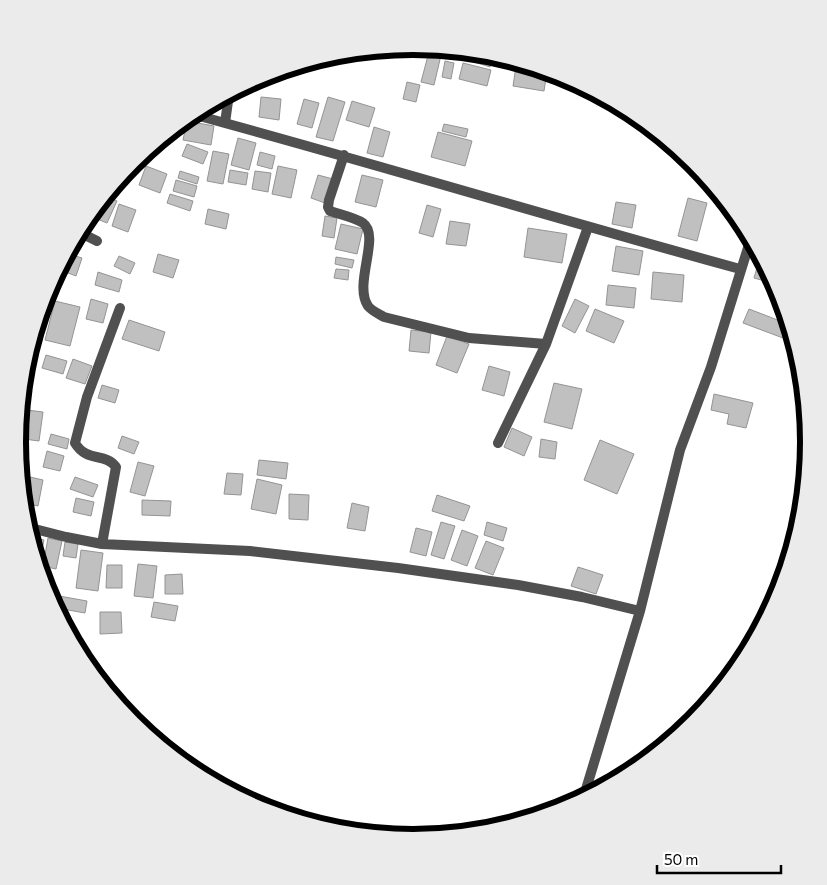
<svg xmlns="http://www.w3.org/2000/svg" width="827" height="885" font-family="Commissioner,sans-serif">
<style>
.building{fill:#c0c0c0;stroke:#949494}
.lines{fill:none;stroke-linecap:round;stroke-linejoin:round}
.street{stroke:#505050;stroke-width:10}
.rim{fill:none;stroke:#000;stroke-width:6}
</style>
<rect width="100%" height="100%" fill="#fff"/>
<path class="building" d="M 430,48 L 442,51 L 434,85 L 421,82 Z
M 477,53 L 494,55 L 490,67 L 474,62 Z
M 445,61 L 454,63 L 451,79 L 442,77 Z
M 463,63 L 491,70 L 487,86 L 459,79 Z
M 304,64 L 304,70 L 286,69 Z
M 516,66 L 547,71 L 544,91 L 513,86 Z
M 407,82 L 420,85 L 416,102 L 403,99 Z
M 261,97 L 281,99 L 279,120 L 259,117 Z
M 328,97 L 345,102 L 333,141 L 316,137 Z
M 304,99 L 319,103 L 312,128 L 297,124 Z
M 352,101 L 375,108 L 369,127 L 346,120 Z
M 187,121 L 214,126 L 211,145 L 183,140 Z
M 444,124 L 468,129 L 466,137 L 442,131 Z
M 374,127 L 390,132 L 383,157 L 367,153 Z
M 438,132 L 472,141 L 465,166 L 431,157 Z
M 238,138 L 256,143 L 249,170 L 231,165 Z
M 187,144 L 208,152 L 203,164 L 182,156 Z
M 213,151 L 229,154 L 223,184 L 207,181 Z
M 260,152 L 275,156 L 272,169 L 257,165 Z
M 687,157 L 694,163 L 697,167 L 685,161 Z
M 146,166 L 167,174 L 160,193 L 139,185 Z
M 278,166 L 297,170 L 291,198 L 272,194 Z
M 230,170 L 248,173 L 246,185 L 228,182 Z
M 180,171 L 199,177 L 197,184 L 178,178 Z
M 255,171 L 271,173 L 268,192 L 252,189 Z
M 318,175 L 333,179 L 325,203 L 311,198 Z
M 362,175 L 383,180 L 376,207 L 355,202 Z
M 176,180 L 197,186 L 194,197 L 173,191 Z
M 170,194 L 193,201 L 190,211 L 167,203 Z
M 106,196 L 117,201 L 107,223 L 97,219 Z
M 688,198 L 707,203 L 697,241 L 678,236 Z
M 616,202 L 636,205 L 632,228 L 612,224 Z
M 119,204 L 136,210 L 128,232 L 112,226 Z
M 427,205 L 441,209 L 433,237 L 419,233 Z
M 208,209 L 229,214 L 226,229 L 205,224 Z
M 325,216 L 337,218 L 334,238 L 322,236 Z
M 450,221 L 470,224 L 466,246 L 446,244 Z
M 341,224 L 363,229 L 357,254 L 335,249 Z
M 528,228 L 567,234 L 562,263 L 524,257 Z
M 616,246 L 643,251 L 639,275 L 612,271 Z
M 69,254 L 82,258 L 76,276 L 63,271 Z
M 158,254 L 179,260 L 173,278 L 153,272 Z
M 119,256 L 135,263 L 130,274 L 114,266 Z
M 336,257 L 354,260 L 352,268 L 335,264 Z
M 760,257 L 761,257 L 776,284 L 754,278 Z
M 336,269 L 349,270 L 348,280 L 334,278 Z
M 98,272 L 122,280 L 119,292 L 95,285 Z
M 653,272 L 684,275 L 682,302 L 651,299 Z
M 54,279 L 50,293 L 47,292 L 48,291 Z
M 608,285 L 636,288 L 634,308 L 606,305 Z
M 91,299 L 108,304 L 103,323 L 86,319 Z
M 575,299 L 589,306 L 575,333 L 562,326 Z
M 55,301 L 80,307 L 70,346 L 45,340 Z
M 595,309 L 624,321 L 614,343 L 586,331 Z
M 749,309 L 788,324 L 783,338 L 743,323 Z
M 41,315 L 46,316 L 39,339 L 34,337 Z
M 129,320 L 165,332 L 159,351 L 122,339 Z
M 411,330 L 431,332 L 429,353 L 409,351 Z
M 447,336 L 469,344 L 457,373 L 436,365 Z
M 46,355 L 67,361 L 63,374 L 42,368 Z
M 73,359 L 92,366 L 85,384 L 66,378 Z
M 489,366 L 510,372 L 504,396 L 482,390 Z
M 554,383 L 582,389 L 572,429 L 544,422 Z
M 102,385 L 119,390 L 115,403 L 98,398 Z
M 714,394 L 753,403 L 746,428 L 727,424 L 729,414 L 711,410 Z
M 27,410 L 43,412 L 39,441 L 24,439 Z
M 512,428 L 532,437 L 524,456 L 504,447 Z
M 51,434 L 69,439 L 67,449 L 48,444 Z
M 122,436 L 139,442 L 134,454 L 118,448 Z
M 541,439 L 557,442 L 555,459 L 539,457 Z
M 600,440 L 634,454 L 617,494 L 584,480 Z
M 47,451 L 64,456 L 60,471 L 43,467 Z
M 259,460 L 288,463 L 286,479 L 257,475 Z
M 138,462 L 154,466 L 145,496 L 130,492 Z
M 20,468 L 28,470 L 22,491 Z
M 227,473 L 243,474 L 241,495 L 224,494 Z
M 30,477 L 43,480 L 38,506 L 25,503 Z
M 75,477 L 98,485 L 93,497 L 70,489 Z
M 257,479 L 282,485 L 276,514 L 251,509 Z
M 289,494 L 309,495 L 308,520 L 289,519 Z
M 437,495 L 470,506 L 464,521 L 432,511 Z
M 76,498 L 94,502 L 91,516 L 73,512 Z
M 142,500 L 171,501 L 170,516 L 142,515 Z
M 352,503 L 369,507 L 365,531 L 347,528 Z
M 441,522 L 455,526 L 444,559 L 431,555 Z
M 487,522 L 507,528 L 503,541 L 484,535 Z
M 416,528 L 432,532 L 426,556 L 410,552 Z
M 462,530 L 478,536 L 467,566 L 451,560 Z
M 31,537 L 44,540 L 39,565 Z
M 48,538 L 62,541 L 56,569 L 43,566 Z
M 486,541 L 504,548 L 493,575 L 475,568 Z
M 65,542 L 78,544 L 76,558 L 63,556 Z
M 81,550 L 103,553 L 98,591 L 76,588 Z
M 138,564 L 157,566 L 153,598 L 134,596 Z
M 107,565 L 122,565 L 122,588 L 106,588 Z
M 578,567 L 603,575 L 596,594 L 571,586 Z
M 182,574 L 183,594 L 165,594 L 165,575 Z
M 59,596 L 87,601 L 85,613 L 57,608 Z
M 154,602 L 178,606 L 175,621 L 151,617 Z
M 100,612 L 121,612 L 122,633 L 100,634 Z"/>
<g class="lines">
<path class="street" d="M 268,75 L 277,72
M 192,114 C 376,164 557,219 740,269
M 225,123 L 229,94
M 344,155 L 329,200 L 328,207 L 330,211 C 339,214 356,218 363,223 C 381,236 353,284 368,306 C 372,311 379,314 384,317 L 469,338 L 546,344
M 79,232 L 97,241
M 498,443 L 546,344 L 588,227
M 27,527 L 66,537 L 102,544 L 250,551 L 398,568 L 518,585 L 582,597 L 640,611
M 102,544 L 116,467 C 105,452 87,463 75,443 L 87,397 L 120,308
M 583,799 L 640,611 L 680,450 L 711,367 L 751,238"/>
</g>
<path d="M0 0H827V885H0ZM26 442a387 387 0 1 1 774 0a387 387 0 1 1-774 0Z" fill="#ebebeb" fill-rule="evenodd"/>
<path class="rim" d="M26 442a387 387 0 1 1 774 0a387 387 0 1 1-774 0Z"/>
<path d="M657 865v8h124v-8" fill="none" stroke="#000000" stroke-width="2.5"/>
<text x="664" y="865" font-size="15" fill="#000000" stroke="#ffffff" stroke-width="4" paint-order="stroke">50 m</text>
</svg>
